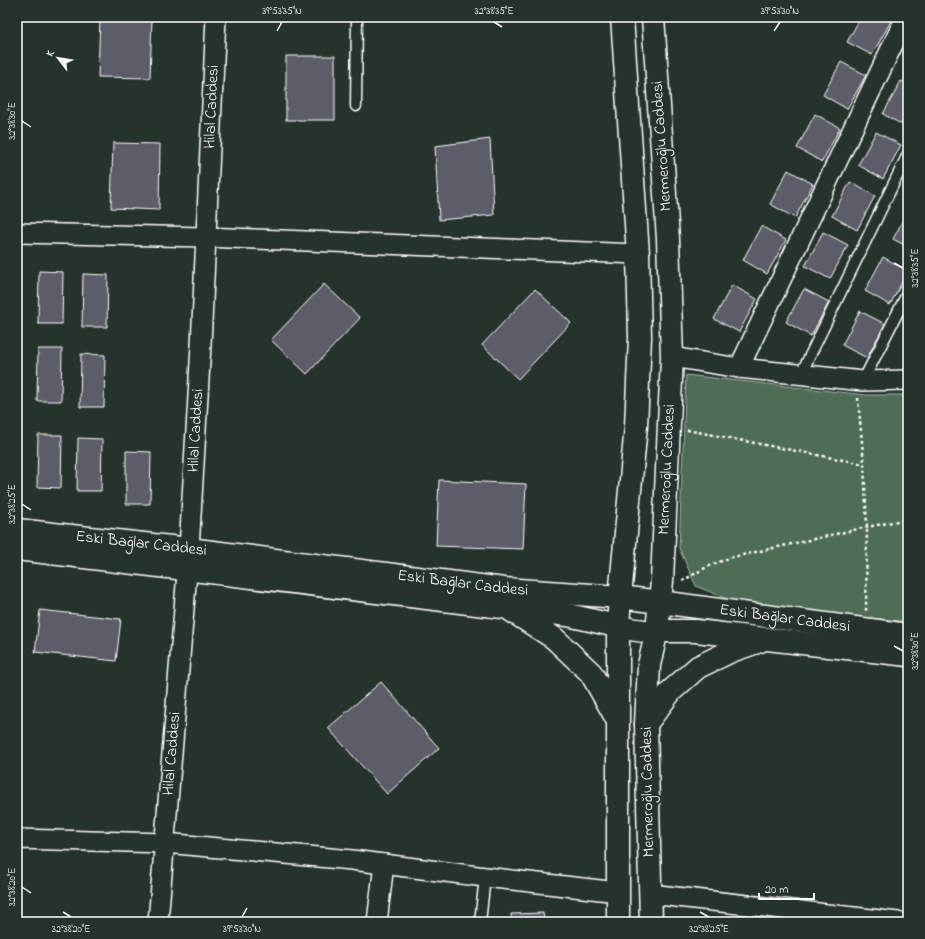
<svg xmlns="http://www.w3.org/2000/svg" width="925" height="939" font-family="'Indie Flower',sans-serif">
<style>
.green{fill:#4f6d56;stroke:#a7b6aa}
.building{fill:#5d5d6a;stroke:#fff}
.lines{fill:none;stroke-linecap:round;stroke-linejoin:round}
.lane-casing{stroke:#fff;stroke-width:13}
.street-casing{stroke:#fff;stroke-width:22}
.secondary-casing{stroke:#fff;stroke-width:25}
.path{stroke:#fff;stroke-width:2.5;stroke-dasharray:3 3;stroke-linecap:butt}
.lane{stroke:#26332d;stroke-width:10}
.street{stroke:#26332d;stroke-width:19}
.secondary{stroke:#26332d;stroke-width:22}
.ticks{fill:none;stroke:#fff;stroke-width:1.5}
.labels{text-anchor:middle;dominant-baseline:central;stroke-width:4;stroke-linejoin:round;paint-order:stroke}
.street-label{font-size:16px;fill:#fff;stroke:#26332d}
.neatline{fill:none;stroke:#fff;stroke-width:1.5}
.ticks-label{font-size:10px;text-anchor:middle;fill:#fff}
</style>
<rect width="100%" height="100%" fill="#26332d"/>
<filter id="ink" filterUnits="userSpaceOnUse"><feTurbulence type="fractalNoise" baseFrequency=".025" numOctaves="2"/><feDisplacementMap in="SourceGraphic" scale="8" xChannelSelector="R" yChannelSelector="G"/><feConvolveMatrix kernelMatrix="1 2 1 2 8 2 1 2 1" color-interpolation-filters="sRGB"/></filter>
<g filter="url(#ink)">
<path class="green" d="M 686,375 L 866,395 L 908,395 L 908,622 L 739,604 L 696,586 L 679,548 Z"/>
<path class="building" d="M 100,17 L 152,17 L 150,78 L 98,77 Z
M 861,17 L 883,17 L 891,21 L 872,55 L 847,42 Z
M 286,56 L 335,56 L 335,120 L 286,120 Z
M 841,62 L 866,75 L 847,109 L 823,95 Z
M 901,81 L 908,84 L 908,128 L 883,114 Z
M 815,114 L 840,128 L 822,162 L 797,148 Z
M 876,132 L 901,145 L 883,179 L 858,165 Z
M 490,139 L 494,215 L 439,220 L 435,146 Z
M 113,143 L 160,144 L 159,210 L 111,208 Z
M 788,170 L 813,184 L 795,218 L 770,204 Z
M 850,182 L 875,196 L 857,230 L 832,216 Z
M 908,211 L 908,247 L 893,239 Z
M 761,226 L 786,240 L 767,274 L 743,260 Z
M 823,232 L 848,245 L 830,279 L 805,266 Z
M 883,257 L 908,271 L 890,305 L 865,291 Z
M 39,271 L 63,272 L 62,324 L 38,324 Z
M 83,274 L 108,275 L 107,327 L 82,327 Z
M 324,284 L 360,318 L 307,374 L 271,340 Z
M 732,285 L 757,299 L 739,332 L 714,319 Z
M 535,289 L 571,323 L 518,379 L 482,345 Z
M 804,289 L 829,302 L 811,336 L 786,322 Z
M 860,311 L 885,324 L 867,358 L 842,345 Z
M 17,347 L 19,347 L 18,399 L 17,399 Z
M 38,349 L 62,349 L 61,401 L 37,401 Z
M 81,354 L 105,355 L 104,407 L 80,407 Z
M 17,435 L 20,435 L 18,487 L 17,487 Z
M 38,435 L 62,435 L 61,488 L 37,487 Z
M 78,438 L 102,439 L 101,491 L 77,491 Z
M 126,451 L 151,452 L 150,504 L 126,504 Z
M 439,480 L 526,484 L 523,549 L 436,546 Z
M 40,610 L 121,619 L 116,661 L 35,652 Z
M 381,682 L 439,748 L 387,794 L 328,728 Z
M 543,913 L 544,922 L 511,922 L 511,914 Z"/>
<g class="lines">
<g class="lane-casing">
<path id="lane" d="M 356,106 L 357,17
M 801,374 L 908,154
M 863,381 L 908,292
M 480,922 L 485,877"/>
</g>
<g class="street-casing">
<g id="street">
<path d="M 17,233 L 205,237 L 638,254"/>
<path d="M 672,357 L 739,368 L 863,381 L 908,380"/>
<path d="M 739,368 L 906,17"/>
<path d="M 17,839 L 165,843 L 352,860 L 485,877 L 618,892"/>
<path d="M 650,894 L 898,922"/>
<path id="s1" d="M 158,922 L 189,549 L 201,345 L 216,17"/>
<path d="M 377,922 L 384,864"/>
</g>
</g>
<g class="secondary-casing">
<g id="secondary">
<path id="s2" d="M 17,530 L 189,549 L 504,589 L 620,597 L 660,602 L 908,635"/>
<path d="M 17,549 L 568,615 L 630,629 L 644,631 L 696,631 L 908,655"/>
<path d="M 512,611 L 554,638 L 591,673 L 617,719"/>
<path d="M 646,724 L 671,691 L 698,667 L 731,651 L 760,641"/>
<path d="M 618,922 L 618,626 L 620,597 L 636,426 L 640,338 L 638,254 L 622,17"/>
<path id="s3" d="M 651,922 L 646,724 L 649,665 L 657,630 L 662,581 L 672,357 L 668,239 L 653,17"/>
</g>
</g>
<path class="path" d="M 858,398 L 864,464 L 867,527 L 866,611
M 687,430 L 864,464
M 682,581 L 707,567 L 729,558 L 867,527 L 908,519"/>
<use href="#lane" class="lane"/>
<use href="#street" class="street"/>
<use href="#secondary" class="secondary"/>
</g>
</g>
<path class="ticks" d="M 494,22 L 502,27M 277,31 L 282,22M 774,31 L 780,22M 22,121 L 31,127M 894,263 L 903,268M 22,504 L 31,510M 894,646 L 903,651M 22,887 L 31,893M 63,912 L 71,917M 700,912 L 709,917M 242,917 L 247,908"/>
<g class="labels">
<g class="street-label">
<text stroke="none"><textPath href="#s1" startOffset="817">Hilal Caddesi</textPath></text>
<text transform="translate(662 146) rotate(-94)">Mermeroğlu Caddesi</text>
<text stroke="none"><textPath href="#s1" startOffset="493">Hilal Caddesi</textPath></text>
<text stroke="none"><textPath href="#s3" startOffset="454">Mermeroğlu Caddesi</textPath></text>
<text stroke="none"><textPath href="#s2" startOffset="125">Eski Bağlar Caddesi</textPath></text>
<text stroke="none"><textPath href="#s2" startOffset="449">Eski Bağlar Caddesi</textPath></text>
<text stroke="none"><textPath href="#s2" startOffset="773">Eski Bağlar Caddesi</textPath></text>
<text stroke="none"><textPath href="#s1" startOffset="169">Hilal Caddesi</textPath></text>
<text transform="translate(648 792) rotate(-91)">Mermeroğlu Caddesi</text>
</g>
</g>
<rect width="925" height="939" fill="none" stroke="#26332d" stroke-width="44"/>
<g transform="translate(58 58) rotate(301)" stroke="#26332d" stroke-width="3" paint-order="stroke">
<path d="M0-3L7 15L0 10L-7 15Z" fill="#ffffff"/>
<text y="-6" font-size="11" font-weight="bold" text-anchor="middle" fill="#ffffff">K</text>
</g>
<path d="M759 893v6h55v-6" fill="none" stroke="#ffffff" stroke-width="2"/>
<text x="765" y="893" font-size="12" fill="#ffffff" stroke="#26332d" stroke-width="3" paint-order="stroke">20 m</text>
<rect x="22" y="22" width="881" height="895" class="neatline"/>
<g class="ticks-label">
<text x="282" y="14">39°53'35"N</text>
<text x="494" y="14">32°38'35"E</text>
<text x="780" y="14">39°53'30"N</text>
<text transform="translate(11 121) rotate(-90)" y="4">32°38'30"E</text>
<text transform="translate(914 268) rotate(-90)" y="4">32°38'35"E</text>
<text transform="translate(11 504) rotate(-90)" y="4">32°38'25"E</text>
<text transform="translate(914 651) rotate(-90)" y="4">32°38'30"E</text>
<text transform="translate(11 887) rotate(-90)" y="4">32°38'20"E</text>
<text x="71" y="932">32°38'20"E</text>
<text x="242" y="932">39°53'30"N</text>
<text x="709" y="932">32°38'25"E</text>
</g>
</svg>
